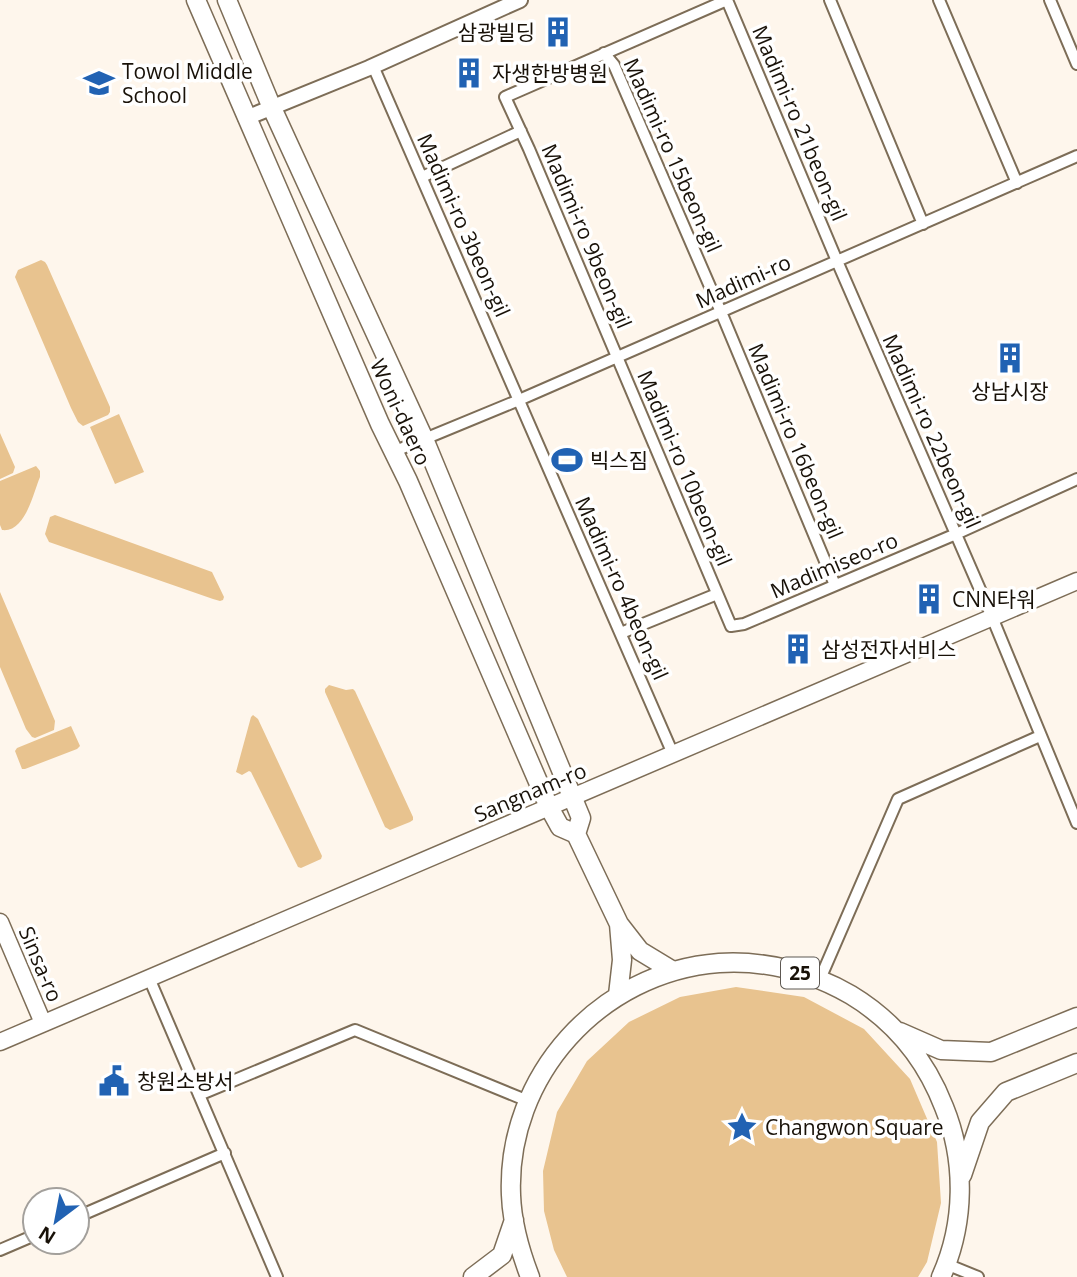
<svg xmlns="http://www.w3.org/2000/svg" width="1077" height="1277" font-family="'Open Sans','Noto Sans KR',sans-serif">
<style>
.green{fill:#e8c38f}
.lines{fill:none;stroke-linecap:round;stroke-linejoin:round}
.minor-casing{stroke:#7d6d57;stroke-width:14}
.tertiary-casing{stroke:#7d6d57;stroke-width:18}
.secondary-casing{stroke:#7d6d57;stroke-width:19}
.primary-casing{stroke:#7d6d57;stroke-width:21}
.minor{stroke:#fff;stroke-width:10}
.tertiary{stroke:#fff;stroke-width:14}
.secondary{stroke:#fff;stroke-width:16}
.primary{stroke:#fff;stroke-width:18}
.labels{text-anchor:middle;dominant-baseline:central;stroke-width:7;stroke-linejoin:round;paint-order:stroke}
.shield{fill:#fff;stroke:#5d5852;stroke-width:2}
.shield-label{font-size:19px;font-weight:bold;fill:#181108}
.poi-label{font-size:21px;fill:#181108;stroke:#fff;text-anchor:start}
.street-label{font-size:21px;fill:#181108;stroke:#fff}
</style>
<rect width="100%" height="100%" fill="#fef6ec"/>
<path class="green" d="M 41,260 L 45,262 L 47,265 L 110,407 L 110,412 L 108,415 L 83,426 L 78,422 L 71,408 L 15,277 L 18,270 Z
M 119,414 L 144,472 L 115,484 L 90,427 Z
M 0,433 L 15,467 L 13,473 L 0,479 Z
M 36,466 L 40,471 L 40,477 C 33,494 25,533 2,530 L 0,525 L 0,481 Z
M 55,515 L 212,572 L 224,597 L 223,600 L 220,601 L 213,599 L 49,542 L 45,534 L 50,517 Z
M 0,592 L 55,721 L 54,730 L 35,738 L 32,737 L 26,729 L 0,667 Z
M 329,685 L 346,690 L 353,689 L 355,691 L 413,817 L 413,820 L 410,822 L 390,830 L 385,827 L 325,692 L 325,689 Z
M 253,715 L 258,719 L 322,856 L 321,859 L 301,868 L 298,867 L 251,772 L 249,771 L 242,775 L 236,772 L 251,717 Z
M 71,726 L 80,746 L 77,749 L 25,769 L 22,769 L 15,751 L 17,748 Z
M 736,987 L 804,997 L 864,1029 L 910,1079 L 937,1142 L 941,1203 L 927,1262 L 918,1277 L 567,1277 L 554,1250 L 544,1211 L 543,1171 L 557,1112 L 587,1061 L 629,1022 L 680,997 Z"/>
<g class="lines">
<g class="minor-casing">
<path id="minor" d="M 830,0 L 923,224
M 939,0 L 1017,183
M 1050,0 L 1077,64
M 604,53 L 614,65 L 721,312 L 835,585
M 373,66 L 673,754
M 422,177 L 521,131
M 393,452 L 519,400 L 1077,156
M 1077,479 L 956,534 L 744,624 L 731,626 L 529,149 L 505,97 L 727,0 L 837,261 L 992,617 L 1077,823
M 621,633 L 717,594
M 149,978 L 277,1277
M 820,979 L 898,799 L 1040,736
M 199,1095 L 355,1030 L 528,1101
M 77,1217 L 225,1153
M 0,1250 L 35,1235
M 946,1264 L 978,1277"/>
</g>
<g class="tertiary-casing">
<path id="tertiary" d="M 246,118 L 369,68 L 520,0"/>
</g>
<g class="secondary-casing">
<path id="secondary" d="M 0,922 L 43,1023
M 0,1042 L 1077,581"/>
</g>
<g class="primary-casing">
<path id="primary" d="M 196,0 L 380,424 L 408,481 L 549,807 L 560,827 L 576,834 L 619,924 L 640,951 L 673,971
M 227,0 L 272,108 L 424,439 L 581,818 L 576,834
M 618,995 L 622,960 L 619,924
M 900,1032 L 941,1050 L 991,1052 L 1077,1017
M 962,1175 L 980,1122 L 1006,1092 L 1077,1063
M 473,1277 L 502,1255 L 514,1220
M 530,1277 C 520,1251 512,1224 511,1195 C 506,1076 600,972 719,963 C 765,960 811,972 851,995 C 894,1021 926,1060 944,1107 C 966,1161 965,1224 941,1277"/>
</g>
<use href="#minor" class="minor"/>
<use href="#tertiary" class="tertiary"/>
<use href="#secondary" class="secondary"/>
<use href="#primary" class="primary"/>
</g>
<defs>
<g id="building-bare" transform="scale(2.415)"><path d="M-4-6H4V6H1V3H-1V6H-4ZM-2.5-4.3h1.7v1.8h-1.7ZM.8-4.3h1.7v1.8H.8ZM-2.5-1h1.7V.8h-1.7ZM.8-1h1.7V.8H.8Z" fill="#2162b3" stroke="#fff" stroke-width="2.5" paint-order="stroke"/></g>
<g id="school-bare" transform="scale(2.415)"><path d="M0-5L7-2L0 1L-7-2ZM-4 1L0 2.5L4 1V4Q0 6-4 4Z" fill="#2162b3" stroke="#fff" stroke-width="2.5" paint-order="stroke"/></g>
<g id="stadium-bare" transform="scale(2.415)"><path d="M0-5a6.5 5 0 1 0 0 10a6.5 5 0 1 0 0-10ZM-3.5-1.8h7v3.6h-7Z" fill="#2162b3" stroke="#fff" stroke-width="2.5" paint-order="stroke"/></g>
<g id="civic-bare" transform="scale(2.415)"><path d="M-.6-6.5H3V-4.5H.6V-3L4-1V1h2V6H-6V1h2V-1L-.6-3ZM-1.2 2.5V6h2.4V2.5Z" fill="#2162b3" stroke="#fff" stroke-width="2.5" paint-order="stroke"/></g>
<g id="sight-bare" transform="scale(2.415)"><path d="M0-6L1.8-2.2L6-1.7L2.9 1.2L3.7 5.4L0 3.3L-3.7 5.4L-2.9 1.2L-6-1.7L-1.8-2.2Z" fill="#2162b3" stroke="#fff" stroke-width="2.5" paint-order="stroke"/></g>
</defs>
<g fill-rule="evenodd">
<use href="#building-bare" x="558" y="32"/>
<use href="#building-bare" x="469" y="73"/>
<use href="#school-bare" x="99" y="83"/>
<use href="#building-bare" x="1010" y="358"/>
<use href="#stadium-bare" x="567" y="460"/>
<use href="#building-bare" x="929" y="599"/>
<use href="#building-bare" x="798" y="649"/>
<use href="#civic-bare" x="114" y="1081"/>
<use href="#sight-bare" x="742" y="1127"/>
</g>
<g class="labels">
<rect class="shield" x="781" y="957.5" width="38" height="31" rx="5"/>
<g class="shield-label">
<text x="800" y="973">25</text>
</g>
<g class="poi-label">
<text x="535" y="32" text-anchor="end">삼광빌딩</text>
<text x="122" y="71">Towol Middle<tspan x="122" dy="24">School</tspan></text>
<text x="492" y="73">자생한방병원</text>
<text x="1010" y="391" text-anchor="middle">상남시장</text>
<text x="590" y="460">빅스짐</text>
<text x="952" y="599">CNN타워</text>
<text x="821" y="649">삼성전자서비스</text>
<text x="137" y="1081">창원소방서</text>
<text x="765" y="1127">Changwon Square</text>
</g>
<g class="street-label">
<text transform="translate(800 123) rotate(67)">Madimi-ro 21beon-gil</text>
<text transform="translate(673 155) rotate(66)">Madimi-ro 15beon-gil</text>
<text transform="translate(464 225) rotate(66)">Madimi-ro 3beon-gil</text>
<text transform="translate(587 236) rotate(67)">Madimi-ro 9beon-gil</text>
<text transform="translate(743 281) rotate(-24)">Madimi-ro</text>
<text transform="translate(401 412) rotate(65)">Woni-daero</text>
<text transform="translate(932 431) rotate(66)">Madimi-ro 22beon-gil</text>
<text transform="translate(796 441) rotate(67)">Madimi-ro 16beon-gil</text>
<text transform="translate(685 468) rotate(67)">Madimi-ro 10beon-gil</text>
<text transform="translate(834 565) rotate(-23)">Madimiseo-ro</text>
<text transform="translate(622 588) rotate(66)">Madimi-ro 4beon-gil</text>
<text transform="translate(530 792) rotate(-23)">Sangnam-ro</text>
<text transform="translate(41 964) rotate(67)">Sinsa-ro</text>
</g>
</g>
<g transform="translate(56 1221) rotate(212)"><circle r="33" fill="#ffffff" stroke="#a3a09c" stroke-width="2"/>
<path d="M0-5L12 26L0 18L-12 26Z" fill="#2162b3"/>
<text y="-10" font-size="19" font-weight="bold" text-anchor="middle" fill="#181108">N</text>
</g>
</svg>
